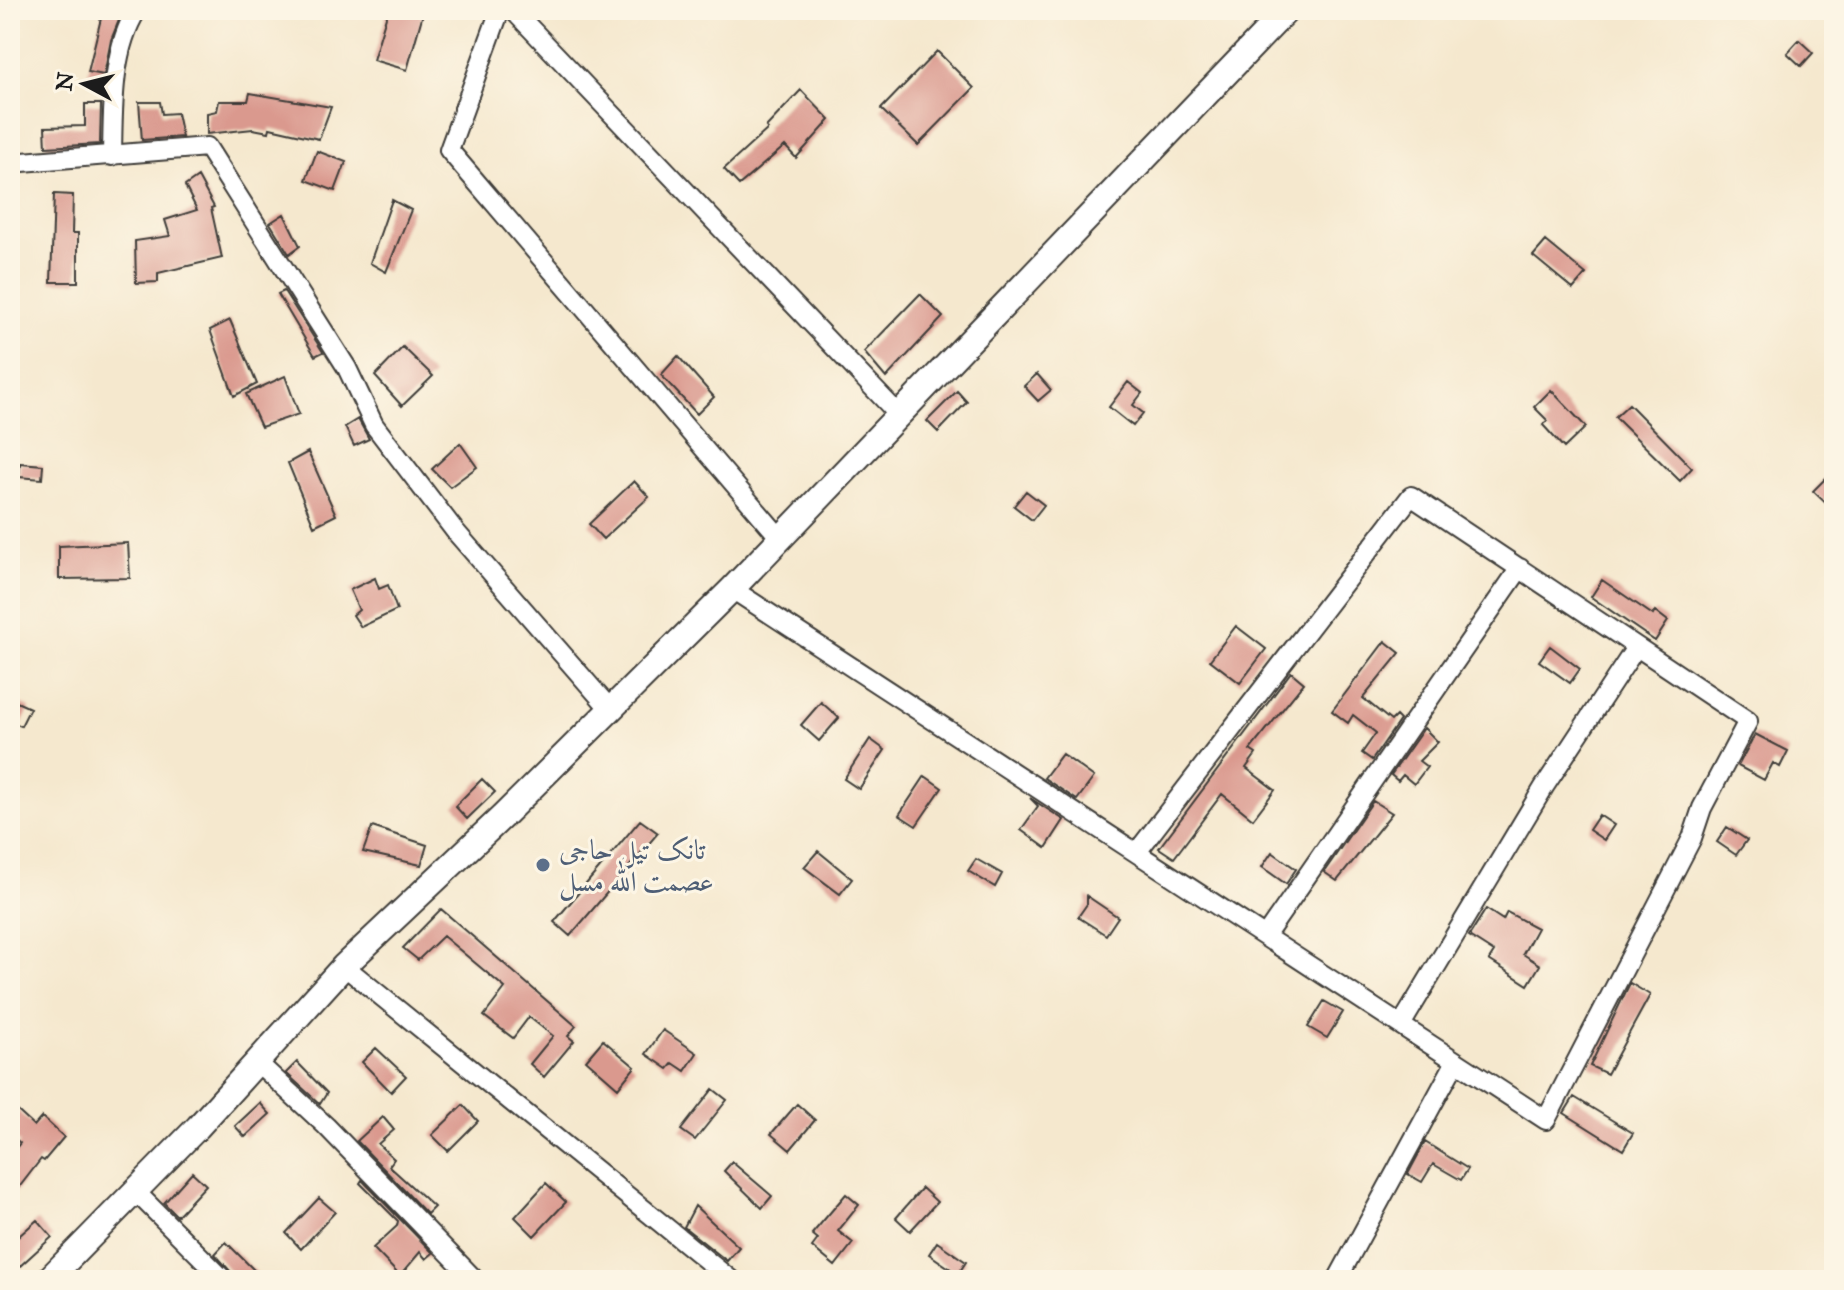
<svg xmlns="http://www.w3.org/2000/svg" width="1844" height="1290" font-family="'IM FELL Great Primer',Amiri,serif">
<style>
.building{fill:#da998e}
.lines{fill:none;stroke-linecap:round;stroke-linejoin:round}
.minor-casing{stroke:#3d3b37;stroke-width:22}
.major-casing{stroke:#3d3b37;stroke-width:28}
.minor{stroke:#fff;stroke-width:18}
.major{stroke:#fff;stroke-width:24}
.service-dot{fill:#5c6f8a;stroke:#fcf5e5;stroke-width:3}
.labels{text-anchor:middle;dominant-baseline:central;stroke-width:6;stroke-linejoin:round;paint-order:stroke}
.service-label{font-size:28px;fill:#4e5e75;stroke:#fcf5e5;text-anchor:start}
</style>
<rect width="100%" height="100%" fill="#fcf5e5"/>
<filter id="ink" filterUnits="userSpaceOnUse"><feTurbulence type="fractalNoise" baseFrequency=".0125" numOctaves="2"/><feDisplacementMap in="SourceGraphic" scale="16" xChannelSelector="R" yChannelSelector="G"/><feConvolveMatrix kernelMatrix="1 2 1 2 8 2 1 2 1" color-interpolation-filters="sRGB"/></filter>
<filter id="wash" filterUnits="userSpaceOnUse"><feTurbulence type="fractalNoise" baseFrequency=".006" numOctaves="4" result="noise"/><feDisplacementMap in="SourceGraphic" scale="32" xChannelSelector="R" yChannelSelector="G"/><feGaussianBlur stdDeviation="1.8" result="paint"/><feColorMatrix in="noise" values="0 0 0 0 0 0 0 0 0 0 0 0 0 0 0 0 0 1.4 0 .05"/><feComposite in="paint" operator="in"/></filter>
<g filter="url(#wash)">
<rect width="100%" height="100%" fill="#f5e8ce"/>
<g id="blocks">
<path class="building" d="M 103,10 L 123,10 L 111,40 L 104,75 L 88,72 Z
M 388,10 L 424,10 L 407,70 L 373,60 Z
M 1799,40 L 1813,53 L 1801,66 L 1787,53 Z
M 937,51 L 974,88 L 918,145 L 881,109 Z
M 801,90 L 830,120 L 796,158 L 785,146 L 739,185 L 724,169 L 768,129 L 766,127 Z
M 250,93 L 331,107 L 319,139 L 270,128 L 269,132 L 253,129 L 207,134 L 207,113 L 217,111 L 219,101 L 248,101 Z
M 139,102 L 160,102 L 162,114 L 177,113 L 182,137 L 142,140 Z
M 85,104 L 101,104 L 100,144 L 46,147 L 45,127 L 85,126 Z
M 317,151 L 346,162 L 335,191 L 306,180 Z
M 198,177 L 214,207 L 211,208 L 222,258 L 158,273 L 158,282 L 136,283 L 135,241 L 170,236 L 165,220 L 197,210 L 185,186 Z
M 54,194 L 73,195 L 72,233 L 78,233 L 78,282 L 51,282 Z
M 392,200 L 411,210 L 386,272 L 370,263 Z
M 284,214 L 300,246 L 289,254 L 270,223 Z
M 1546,241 L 1586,274 L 1573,289 L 1533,256 Z
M 284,291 L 323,352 L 315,356 L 278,294 Z
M 920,294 L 943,317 L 886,378 L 864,352 Z
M 230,320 L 257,384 L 234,396 L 210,330 Z
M 403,347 L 433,376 L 402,406 L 375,376 Z
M 678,356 L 714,397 L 697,414 L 661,375 Z
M 1037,374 L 1051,390 L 1038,401 L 1024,386 Z
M 285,376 L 299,414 L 261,427 L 246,394 Z
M 1128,382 L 1142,393 L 1133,405 L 1143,413 L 1133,426 L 1109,407 Z
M 1551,390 L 1586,427 L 1564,448 L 1543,425 L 1548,421 L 1534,407 Z
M 957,391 L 967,402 L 938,432 L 927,421 Z
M 1629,404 L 1692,468 L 1680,481 L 1615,417 Z
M 358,419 L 369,439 L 354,446 L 345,427 Z
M 460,443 L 477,467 L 450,487 L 432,469 Z
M 308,452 L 336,515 L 314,526 L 288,463 Z
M 20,463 L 43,465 L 42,479 L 19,477 Z
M 1834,470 L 1834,511 L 1813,491 Z
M 634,481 L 649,497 L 603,539 L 589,524 Z
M 1026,491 L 1044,505 L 1032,520 L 1014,506 Z
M 128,543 L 130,578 L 59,579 L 59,546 Z
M 375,578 L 379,589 L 388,585 L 397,610 L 361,627 L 353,615 L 359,610 L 350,590 Z
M 1602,580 L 1653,615 L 1655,611 L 1668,621 L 1655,641 L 1591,597 Z
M 1236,626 L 1266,649 L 1240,683 L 1210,660 Z
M 1385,641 L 1400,653 L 1363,698 L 1391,721 L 1396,716 L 1400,720 L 1372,760 L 1362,753 L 1376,733 L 1353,715 L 1348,723 L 1332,711 Z
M 1550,646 L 1580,669 L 1570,683 L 1539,661 Z
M 1291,672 L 1304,683 L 1250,750 L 1256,754 L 1246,768 L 1275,790 L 1253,819 L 1222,794 L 1174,858 L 1159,848 Z
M 10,699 L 30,708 L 21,726 L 10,721 Z
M 821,702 L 839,718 L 819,741 L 801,725 Z
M 1424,728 L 1438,742 L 1419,761 L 1427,767 L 1414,784 L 1403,775 L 1398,781 L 1391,775 Z
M 1755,734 L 1788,751 L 1780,767 L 1773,763 L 1764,780 L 1738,766 Z
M 870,739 L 885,750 L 859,789 L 844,779 Z
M 1062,754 L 1094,777 L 1077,800 L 1044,778 Z
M 925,776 L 942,788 L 916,826 L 899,815 Z
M 482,779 L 495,792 L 467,819 L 455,806 Z
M 1030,798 L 1064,820 L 1046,848 L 1021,830 L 1038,806 Z
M 1373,801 L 1392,813 L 1337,881 L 1324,872 Z
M 1599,815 L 1614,825 L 1604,840 L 1589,830 Z
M 640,820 L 658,833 L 570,936 L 554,922 Z
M 372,827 L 427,845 L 421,865 L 363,852 Z
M 1727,827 L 1747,840 L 1736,855 L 1717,842 Z
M 818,851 L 852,879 L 840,894 L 804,867 Z
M 1272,852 L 1296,869 L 1286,884 L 1262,867 Z
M 976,859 L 1002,874 L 995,887 L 968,871 Z
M 1087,896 L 1118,917 L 1106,935 L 1078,917 L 1087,904 Z
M 441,909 L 576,1026 L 568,1036 L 574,1041 L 544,1077 L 530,1064 L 553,1036 L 529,1017 L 513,1038 L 484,1016 L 505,988 L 443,936 L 418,960 L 403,948 Z
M 1486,909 L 1503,920 L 1507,912 L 1537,928 L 1523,954 L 1540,965 L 1528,985 L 1489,960 L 1494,952 L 1469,936 Z
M 1630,983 L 1650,995 L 1607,1074 L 1590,1066 Z
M 1324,1001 L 1343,1012 L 1327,1038 L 1308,1027 Z
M 663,1030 L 697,1053 L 685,1071 L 673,1063 L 668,1069 L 646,1054 Z
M 603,1040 L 635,1067 L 618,1088 L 586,1060 Z
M 376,1048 L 406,1076 L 391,1092 L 362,1062 Z
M 297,1062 L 327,1093 L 320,1104 L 286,1073 Z
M 713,1089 L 727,1100 L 695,1140 L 681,1130 Z
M 1574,1097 L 1633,1133 L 1623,1150 L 1564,1113 Z
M 260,1103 L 270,1114 L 245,1137 L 235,1126 Z
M 10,1104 L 34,1126 L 42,1117 L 64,1137 L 44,1161 L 41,1159 L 10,1199 L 10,1155 L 20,1143 L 10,1134 Z
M 797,1104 L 815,1120 L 790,1150 L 771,1134 Z
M 463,1105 L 478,1121 L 448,1151 L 432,1135 Z
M 383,1117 L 394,1130 L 378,1144 L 394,1159 L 389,1166 L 434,1207 L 427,1214 L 357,1141 Z
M 1425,1142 L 1468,1169 L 1461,1180 L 1433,1164 L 1422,1182 L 1408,1174 Z
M 732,1162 L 772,1196 L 762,1208 L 724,1171 Z
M 192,1172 L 206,1185 L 177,1216 L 164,1203 Z
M 362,1180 L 433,1253 L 426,1259 L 420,1252 L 400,1276 L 373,1248 L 397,1226 L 398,1221 L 360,1183 Z
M 546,1183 L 566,1202 L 534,1236 L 515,1217 Z
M 922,1188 L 937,1202 L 910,1231 L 896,1218 Z
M 846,1194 L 859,1205 L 838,1231 L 853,1243 L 835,1266 L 812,1247 L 818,1239 L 812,1234 Z
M 319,1198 L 335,1212 L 301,1249 L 286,1233 Z
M 695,1206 L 739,1247 L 727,1261 L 684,1227 Z
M 37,1220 L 52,1237 L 20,1266 L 10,1256 L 10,1244 Z
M 226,1242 L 264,1280 L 238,1280 L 215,1254 Z
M 937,1242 L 966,1262 L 958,1274 L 929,1254 Z"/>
</g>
</g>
<g filter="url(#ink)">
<use href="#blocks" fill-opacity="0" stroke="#3d3b37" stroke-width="2"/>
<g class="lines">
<g class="minor-casing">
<path id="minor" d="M 500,10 L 449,150 L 781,539
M 513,10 L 899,415
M 112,156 C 113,110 111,50 137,10
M 10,163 L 207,147 L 347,368 L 374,425 L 455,531 L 611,710
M 732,589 L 1546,1120 L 1692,838 L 1702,808 L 1748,721 L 1411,496 L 1137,852
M 1266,935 L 1520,568
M 344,966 L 731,1280
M 1401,1025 L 1544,787 L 1635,649
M 257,1062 L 326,1126 L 475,1280
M 135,1191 L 224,1280
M 1337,1280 L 1455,1063"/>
</g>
<g class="major-casing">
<path id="major" d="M 48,1280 L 198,1127 L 344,966 L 502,817 L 732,589 L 1287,10"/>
</g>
<use href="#minor" class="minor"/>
<use href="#major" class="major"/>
</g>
</g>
<circle class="service-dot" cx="543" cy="865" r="8"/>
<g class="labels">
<g class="service-label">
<text x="559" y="849">تانک تیل حاجی<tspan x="559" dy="32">عصمت الله مسل</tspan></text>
</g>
</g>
<rect width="1844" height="1290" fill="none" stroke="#fcf5e5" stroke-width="40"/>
<g transform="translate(84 84) rotate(277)" stroke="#fcf5e5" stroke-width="6" paint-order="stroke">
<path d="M0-6L14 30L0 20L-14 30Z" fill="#1c1c1c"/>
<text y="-12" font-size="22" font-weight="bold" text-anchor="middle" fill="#1c1c1c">N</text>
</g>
</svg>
